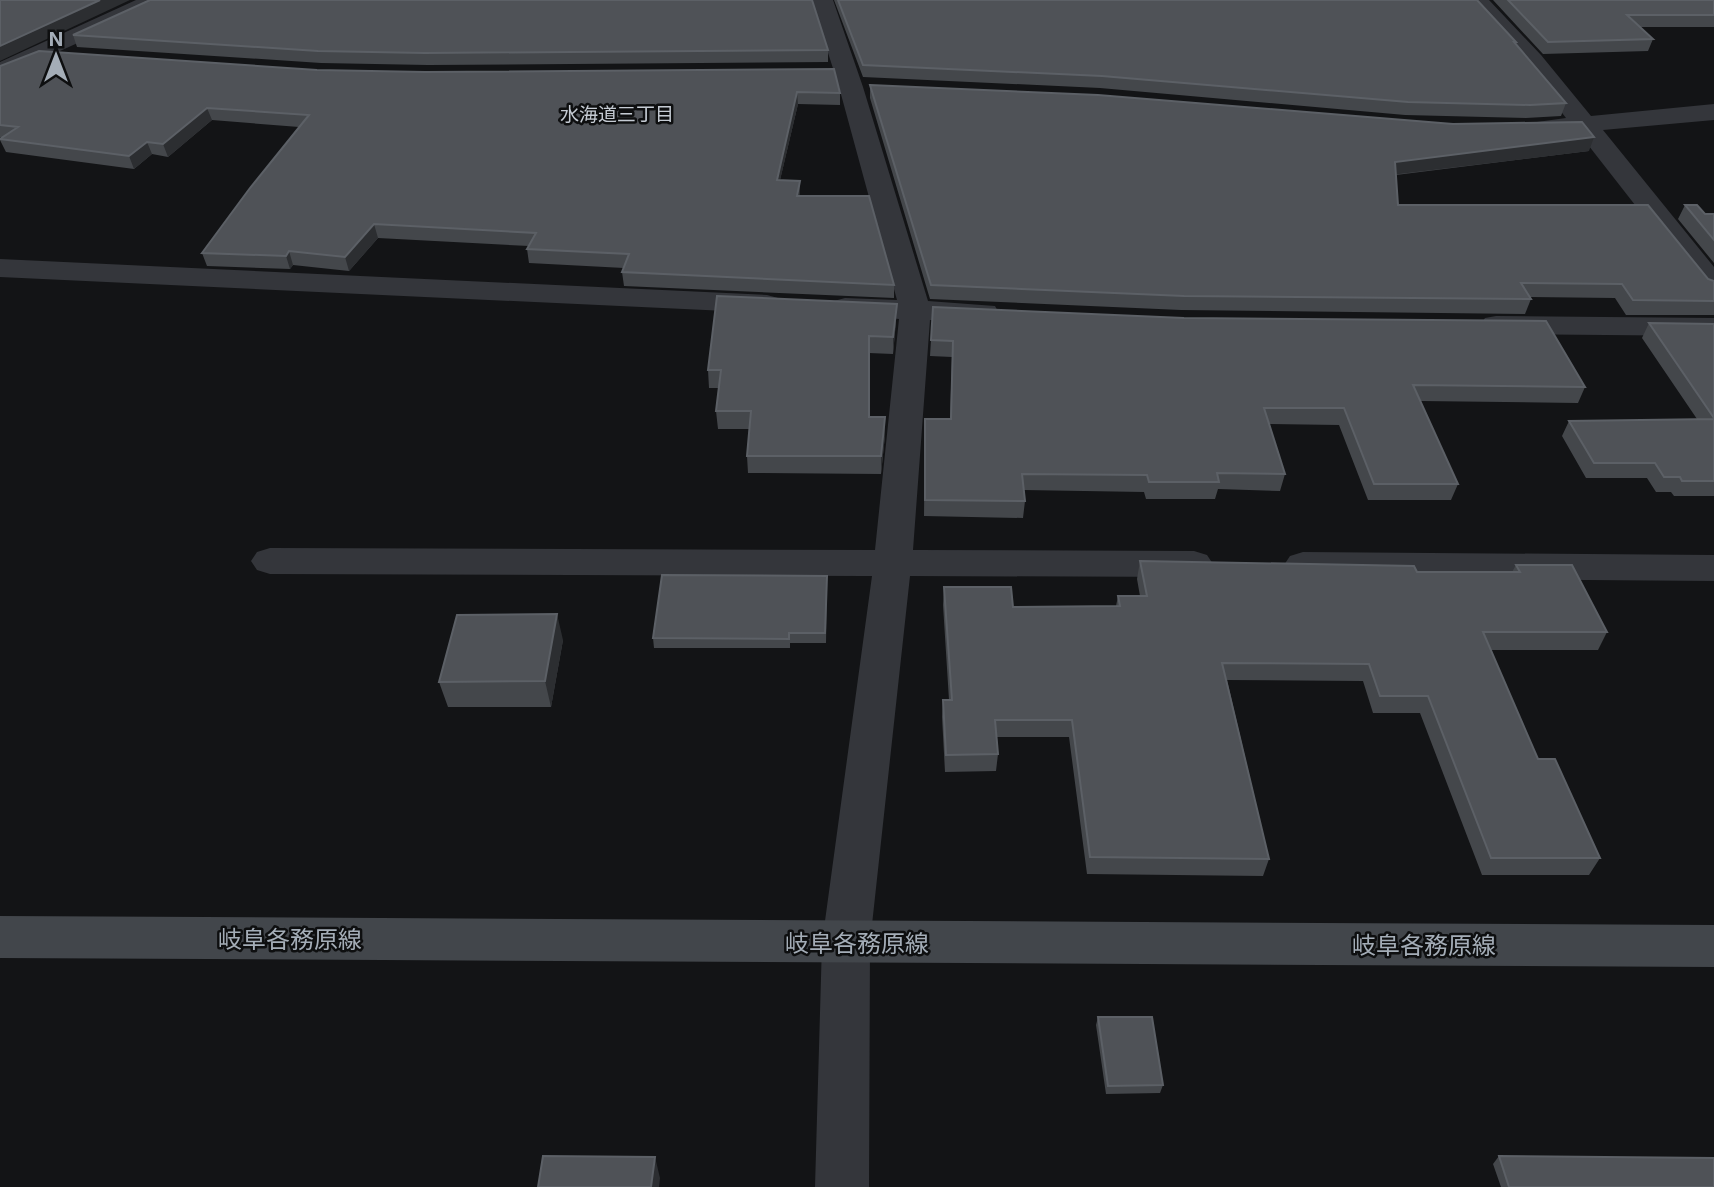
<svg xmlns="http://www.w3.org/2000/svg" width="1714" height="1187" font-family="Inter,'Noto Sans JP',sans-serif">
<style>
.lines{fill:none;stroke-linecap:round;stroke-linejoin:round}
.minor{fill:#34363b;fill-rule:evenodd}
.secondary{fill:#42464b;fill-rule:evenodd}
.wall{fill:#44474b}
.shaded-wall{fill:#2c2e31}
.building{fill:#4f5257;stroke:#5c6066;stroke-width:2}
.labels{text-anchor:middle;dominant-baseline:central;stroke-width:5;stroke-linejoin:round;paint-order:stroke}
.far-neighbourhood-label{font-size:19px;fill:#c5cbd3;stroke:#0e0f10}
.near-street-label{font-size:24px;fill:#a4adb7;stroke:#0e0f10}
</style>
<rect width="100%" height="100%" fill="#131416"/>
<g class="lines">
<path class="minor" d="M 136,0 L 165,0 L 162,5 L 0,78 L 0,62 Z
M 811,0 L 833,0 L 863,87 L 928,301 L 995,306 L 999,313 L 995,320 L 984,322 L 930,320 L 913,550 L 1194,551 L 1207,555 L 1213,564 L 1207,573 L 1194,577 L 910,576 L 870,943 L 869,1187 L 815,1187 L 822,943 L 872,576 L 270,574 L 257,570 L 251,561 L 257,552 L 270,548 L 875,550 L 899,319 L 834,313 L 830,307 L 834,301 L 845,298 L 897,300 L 839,87 Z
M 1466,0 L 1489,0 L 1541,55 L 1591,116 L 1714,104 L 1714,120 L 1603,130 L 1714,267 L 1714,295 L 1703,292 L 1578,132 L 1531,137 L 1522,134 L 1518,129 L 1522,124 L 1566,118 L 1525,65 Z
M 0,259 L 767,295 L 778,298 L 782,304 L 778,310 L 767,313 L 0,277 Z
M 1496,316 L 1714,318 L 1714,336 L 1496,334 L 1485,332 L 1480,325 L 1485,318 Z
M 1303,552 L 1714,555 L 1714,581 L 1303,578 L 1290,574 L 1284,565 L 1290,556 Z"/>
<path class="secondary" d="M 0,916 L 1714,925 L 1714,967 L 0,958 Z"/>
</g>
<path class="wall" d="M 834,0 L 1477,0 L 1516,42 L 1515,44 L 1566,103 L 1561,116 L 1526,118 L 1405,115 L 1100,88 L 863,77 Z
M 1493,0 L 1714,0 L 1714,27 L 1640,27 L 1653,39 L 1648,51 L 1543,54 Z
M 73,35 L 828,50 L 828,62 L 428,65 L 321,63 L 77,47 Z
M 0,66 L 317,70 L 840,93 L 840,105 L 798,104 L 780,180 L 800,196 L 894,285 L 894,298 L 624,286 L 622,272 L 624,268 L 529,263 L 527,249 L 529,246 L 378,238 L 349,271 L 293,265 L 290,269 L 207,266 L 202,253 L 299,127 L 212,120 L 168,157 L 152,154 L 134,169 L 6,152 L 0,140 L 2,137 L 0,137 Z
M 870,85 L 1589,151 L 1396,175 L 1398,205 L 1714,281 L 1714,315 L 1626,315 L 1615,298 L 1530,297 L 1531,299 L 1525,314 L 1181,310 L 930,299 L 870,98 Z
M 1685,205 L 1705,214 L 1714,214 L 1714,263 L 1678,219 Z
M 933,307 L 1585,387 L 1578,403 L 1420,401 L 1458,484 L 1451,500 L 1368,500 L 1339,425 L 1269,424 L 1285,474 L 1280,491 L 1218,489 L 1215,499 L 1146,499 L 1144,492 L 1024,490 L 1025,501 L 1023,518 L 924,516 L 925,419 L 950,419 L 952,357 L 930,356 Z
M 896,321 L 893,354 L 869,353 L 869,417 L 885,435 L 881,474 L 748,473 L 747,456 L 749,429 L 718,429 L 716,411 L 719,388 L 709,388 L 708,370 Z
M 1649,323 L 1714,324 L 1714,496 L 1674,496 L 1671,492 L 1656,492 L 1647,478 L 1586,478 L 1562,436 L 1569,421 L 1697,419 L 1642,338 Z
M 1140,561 L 1417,572 L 1512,572 L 1516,565 L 1607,632 L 1598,650 L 1490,650 L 1538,759 L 1600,858 L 1589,875 L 1482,875 L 1420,713 L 1373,713 L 1363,681 L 1227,680 L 1269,859 L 1263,876 L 1087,874 L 1069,737 L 997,737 L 998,754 L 996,771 L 945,772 L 942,717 L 943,700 L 949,700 L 943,605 L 944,587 L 1013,607 L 1116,606 L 1118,596 L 1140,596 L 1137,579 Z
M 827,585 L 826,643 L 790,643 L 790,648 L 654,648 L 653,638 Z
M 563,640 L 551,707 L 448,707 L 439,682 Z
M 1098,1017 L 1163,1085 L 1160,1093 L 1106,1094 L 1096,1025 Z
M 1499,1156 L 1714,1187 L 1501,1187 L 1493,1164 Z"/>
<path class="shaded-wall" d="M 100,0 L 130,0 L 0,61 L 0,46 Z
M 797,92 L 798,104 L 777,193 L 777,180 Z
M 207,108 L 212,120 L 168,157 L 163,144 Z
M 1594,137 L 1589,151 L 1391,175 L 1395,162 Z
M 147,142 L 152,154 L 134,169 L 129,156 Z
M 800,181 L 800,194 L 797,209 L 797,196 Z
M 374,224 L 378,238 L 349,271 L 345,257 Z
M 289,251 L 293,265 L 290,269 L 286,256 Z
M 897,304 L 896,321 L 893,354 L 893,337 Z
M 885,417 L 885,435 L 881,474 L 881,456 Z
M 557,614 L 563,640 L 551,707 L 545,681 Z
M 655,1157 L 660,1178 L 659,1187 L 651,1187 Z"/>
<path class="building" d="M 0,0 L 100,0 L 0,46 Z
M 150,0 L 812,0 L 828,50 L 425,53 L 318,51 L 73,35 Z
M 838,0 L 1477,0 L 1516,42 L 1514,42 L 1566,103 L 1530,105 L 1408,102 L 1102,76 L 863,65 Z
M 1508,0 L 1714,0 L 1714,15 L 1627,15 L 1653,39 L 1548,42 Z
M 39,51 L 317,70 L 425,72 L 834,69 L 840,93 L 797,92 L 777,180 L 800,181 L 797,196 L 869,196 L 894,285 L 622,272 L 629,254 L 527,249 L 536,233 L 374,224 L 345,257 L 289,251 L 286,256 L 202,253 L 250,188 L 309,115 L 207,108 L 163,144 L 147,142 L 129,156 L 0,139 L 18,127 L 0,125 L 0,66 Z
M 870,85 L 1098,95 L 1453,124 L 1582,122 L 1594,137 L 1395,162 L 1398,205 L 1648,205 L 1708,279 L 1714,281 L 1714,301 L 1633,300 L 1622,284 L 1521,283 L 1531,299 L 1184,296 L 931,285 Z
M 1685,205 L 1697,205 L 1705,214 L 1714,214 L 1714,240 Z
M 717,296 L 897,304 L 893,337 L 869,336 L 869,417 L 885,417 L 881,456 L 747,456 L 751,411 L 716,411 L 721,370 L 708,370 Z
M 933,307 L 1184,318 L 1546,321 L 1585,387 L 1413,385 L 1458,484 L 1374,484 L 1344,408 L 1264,408 L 1285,474 L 1217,473 L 1219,482 L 1149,482 L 1147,475 L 1022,474 L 1025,501 L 925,500 L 925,419 L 951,419 L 953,341 L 931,340 Z
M 1649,323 L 1714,324 L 1714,418 Z
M 1714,419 L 1714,481 L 1682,481 L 1680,477 L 1664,477 L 1655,463 L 1594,463 L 1569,421 Z
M 1140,561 L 1414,566 L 1417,572 L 1520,572 L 1516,565 L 1572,565 L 1607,632 L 1483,632 L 1538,759 L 1555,759 L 1600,858 L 1491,858 L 1428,696 L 1380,696 L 1369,664 L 1222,663 L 1269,859 L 1090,857 L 1072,720 L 995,720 L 998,754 L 946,755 L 943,700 L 952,700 L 944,587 L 1011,587 L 1013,607 L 1120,606 L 1118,596 L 1147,596 Z
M 662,575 L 827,576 L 825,633 L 789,633 L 789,639 L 653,638 Z
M 557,614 L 545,681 L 439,682 L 457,615 Z
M 1098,1017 L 1152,1017 L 1163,1085 L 1108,1086 Z
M 543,1156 L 655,1157 L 651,1187 L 538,1187 Z
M 1499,1156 L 1714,1158 L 1714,1187 L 1509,1187 Z"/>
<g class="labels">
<g class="far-neighbourhood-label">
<text x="617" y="114">水海道三丁目</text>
</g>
<g class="near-street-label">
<text x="290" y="939">岐阜各務原線</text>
<text x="857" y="943">岐阜各務原線</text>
<text x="1424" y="945">岐阜各務原線</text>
</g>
</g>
<g transform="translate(56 56)" stroke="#0e0f10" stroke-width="5" paint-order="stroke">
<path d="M0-5L12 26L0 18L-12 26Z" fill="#a4adb7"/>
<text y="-10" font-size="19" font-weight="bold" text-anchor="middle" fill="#a4adb7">N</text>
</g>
</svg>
